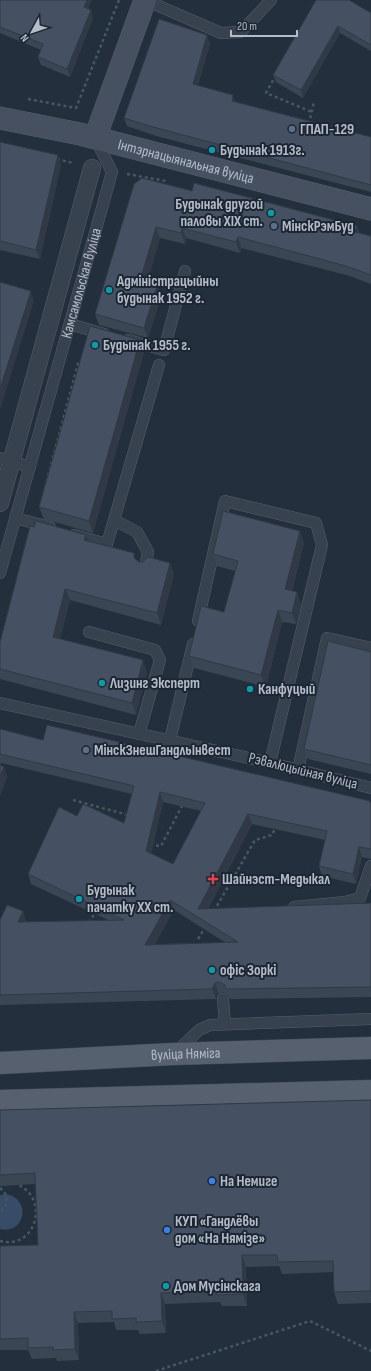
<svg xmlns="http://www.w3.org/2000/svg" width="371" height="1371" font-family="'Sofia Sans Condensed',sans-serif">
<style>
.water{fill:#394c67}
.lines{fill:none;stroke-linecap:round;stroke-linejoin:round}
.service-casing{stroke:#565f6c;stroke-width:12}
.pedestrian-casing{stroke:#565f6c;stroke-width:18}
.secondary-casing{stroke:#565f6c;stroke-width:23}
.primary-casing{stroke:#414a57;stroke-width:23}
.path{stroke:#44595c;stroke-width:2.5;stroke-dasharray:3 3;stroke-linecap:butt}
.service{stroke:#38414e;stroke-width:11}
.pedestrian{stroke:#38414e;stroke-width:17}
.secondary{stroke:#465061;stroke-width:22}
.primary{stroke:#56606e;stroke-width:22}
.wall{fill:#3b4654;fill-rule:evenodd}
.shaded-wall{fill:#303945}
.building{fill:#455162;stroke:#303945;fill-rule:evenodd}
.service-dot{fill:#5c6f8a;stroke:#1d2633;stroke-width:1.5}
.culture-dot{fill:#0f9aa8;stroke:#1d2633;stroke-width:1.5}
.health-dot{fill:#e0444e;stroke:#1d2633;stroke-width:1.5}
.shop-dot{fill:#3f7fe0;stroke:#1d2633;stroke-width:1.5}
.labels{text-anchor:middle;dominant-baseline:central;stroke-width:4;stroke-linejoin:round;paint-order:stroke}
.poi-label{font-size:15px;font-weight:bold;fill:#b4bcc9;stroke:#1d2633;text-anchor:start}
.street-label{font-size:15px;fill:#b4bcc9;stroke:#1d2633}
</style>
<rect width="100%" height="100%" fill="#242f3e"/>
<path class="water" d="M 6,1194 C 33,1200 24,1235 0,1229 L 0,1195 Z"/>
<g class="lines">
<g class="service-casing">
<g id="service">
<path d="M 145,0 L 221,33 L 241,32 L 271,0"/>
<path d="M 70,324 L 104,334"/>
<path d="M 128,340 L 164,350 L 185,271"/>
<path d="M 0,458 L 30,467"/>
<path d="M 15,518 L 50,527"/>
<path d="M 114,520 L 137,532 L 148,552 L 145,567"/>
<path d="M 74,535 L 107,544 L 159,365"/>
<path id="s1" d="M 0,573 L 112,172 L 95,138"/>
<path d="M 198,621 L 225,501 L 316,523 L 322,545 L 270,763"/>
<path d="M 89,632 L 155,650 L 160,660 L 139,734"/>
<path d="M 0,703 L 258,760 L 371,788"/>
<path d="M 170,740 L 193,644"/>
<path d="M 298,770 L 327,638 L 371,648"/>
<path d="M 294,907 L 345,902 L 360,898 L 371,866"/>
<path d="M 223,999 L 225,1024"/>
<path d="M 176,1052 L 199,1030 L 210,1025 L 371,1019"/>
</g>
</g>
<g class="pedestrian-casing">
<path id="pedestrian" d="M 0,503 L 92,168"/>
</g>
<g class="secondary-casing">
<g id="secondary">
<path id="s2" d="M 0,118 L 80,134 L 371,209"/>
<path d="M 95,138 L 145,0"/>
</g>
</g>
<g class="primary-casing">
<g id="primary">
<path id="s3" d="M 0,1063 L 173,1054 L 371,1048"/>
<path d="M 0,1101 L 371,1091"/>
</g>
</g>
<path class="path" d="M 276,75 L 266,93 L 312,112
M 28,99 L 76,108 L 119,0
M 309,124 L 314,102
M 57,159 L 73,163
M 127,174 L 166,181
M 42,499 L 79,360
M 73,800 L 128,815 L 128,816
M 150,845 L 161,846 L 182,806
M 214,911 L 255,840 L 272,835 L 275,828
M 88,921 L 90,921 L 96,912
M 198,939 L 206,926
M 0,1188 C 9,1195 9,1205 0,1212
M 0,1241 C 36,1251 51,1197 16,1184
M 156,1371 L 310,1321 L 371,1351"/>
<use href="#service" class="service"/>
<use href="#pedestrian" class="pedestrian"/>
<use href="#secondary" class="secondary"/>
<use href="#primary" class="primary"/>
</g>
<path class="wall" d="M 0,0 L 89,9 L 93,18 L 70,77 L 41,65 L 38,57 L 41,50 L 0,33 Z
M 316,0 L 371,13 L 371,51 L 340,33 L 303,98 L 276,82 L 273,75 Z
M 207,35 L 210,44 L 198,85 L 236,102 L 371,137 L 371,192 L 156,136 L 127,126 L 124,118 Z
M 0,142 L 61,165 L 40,259 L 0,250 Z
M 134,184 L 192,191 L 357,226 L 359,233 L 371,236 L 371,284 L 350,276 L 241,248 L 240,253 L 186,238 L 185,244 L 160,238 L 147,283 L 157,286 L 161,297 L 148,338 L 99,325 L 95,314 Z
M 144,352 L 93,533 L 44,519 L 39,507 Z
M 34,527 L 86,535 L 88,541 L 137,560 L 139,562 L 170,563 L 174,574 L 161,625 L 70,600 L 60,638 L 147,672 L 136,715 L 0,679 L 0,642 Z
M 304,543 L 292,591 L 297,592 L 301,604 L 296,624 L 282,622 L 266,687 L 194,668 L 189,656 L 224,612 L 235,571 L 217,566 L 213,554 Z
M 371,652 L 371,774 L 308,759 L 304,749 Z
M 0,729 L 43,740 L 370,801 L 371,803 L 371,859 L 362,857 L 356,884 L 322,876 L 319,866 L 325,840 L 252,824 L 208,909 L 371,903 L 371,997 L 230,999 L 228,995 L 223,992 L 219,994 L 216,999 L 0,1005 L 0,920 L 23,911 L 26,922 L 108,920 L 31,884 L 28,874 L 77,816 L 124,823 L 132,794 L 1,763 L 0,765 L 4,767 L 7,777 L 0,796 ZM 163,802 L 201,811 L 173,864 L 151,854 ZM 174,910 L 226,943 L 154,944 Z
M 371,1100 L 371,1303 L 338,1304 L 334,1292 L 334,1272 L 282,1274 L 279,1266 L 246,1267 L 247,1306 L 222,1306 L 220,1302 L 165,1304 L 166,1333 L 140,1334 L 138,1330 L 116,1330 L 114,1322 L 78,1323 L 79,1360 L 57,1361 L 56,1358 L 32,1359 L 28,1350 L 0,1350 L 0,1246 L 38,1245 L 35,1184 L 0,1186 L 0,1110 Z"/>
<path class="shaded-wall" d="M 87,0 L 92,0 L 86,15 L 84,7 Z
M 91,10 L 93,18 L 70,77 L 67,69 Z
M 338,26 L 340,33 L 303,98 L 301,90 Z
M 207,35 L 210,44 L 196,92 L 193,84 Z
M 233,95 L 236,103 L 232,101 Z
M 58,155 L 61,165 L 40,259 L 36,250 Z
M 357,226 L 361,236 L 355,232 Z
M 156,227 L 160,238 L 144,292 L 140,281 Z
M 182,228 L 186,238 L 185,244 L 181,233 Z
M 238,237 L 241,248 L 240,253 L 236,242 Z
M 157,286 L 161,297 L 148,338 L 144,328 Z
M 31,291 L 34,301 L 0,410 L 0,389 Z
M 140,340 L 144,352 L 93,533 L 89,521 Z
M 300,531 L 304,543 L 289,601 L 285,589 Z
M 86,535 L 90,546 L 84,540 Z
M 170,563 L 174,574 L 161,625 L 157,613 Z
M 65,589 L 70,600 L 57,648 L 53,637 Z
M 297,592 L 301,604 L 296,624 L 292,613 Z
M 278,610 L 282,622 L 266,687 L 261,675 Z
M 143,660 L 147,672 L 136,715 L 132,703 Z
M 4,767 L 7,777 L 0,796 L 0,776 Z
M 160,792 L 163,802 L 150,861 L 146,851 Z
M 248,814 L 252,824 L 202,919 L 198,909 Z
M 359,847 L 362,857 L 356,884 L 353,874 Z
M 170,900 L 174,910 L 149,955 L 145,945 Z
M 23,911 L 26,921 L 22,932 L 18,922 Z
M 215,983 L 219,994 L 216,999 L 212,989 Z
M 242,1255 L 246,1267 L 247,1306 L 243,1294 Z
M 161,1293 L 165,1304 L 166,1333 L 162,1321 Z
M 74,1312 L 78,1323 L 79,1360 L 75,1349 Z"/>
<path class="building" d="M 0,0 L 87,0 L 84,7 L 91,10 L 67,69 L 38,57 L 43,44 L 0,27 Z
M 316,0 L 349,0 L 371,13 L 371,45 L 338,26 L 301,90 L 273,75 Z
M 159,19 L 207,35 L 193,84 L 233,95 L 232,101 L 371,137 L 371,185 L 153,127 L 124,118 Z
M 0,142 L 58,155 L 36,250 L 0,241 Z
M 142,178 L 192,191 L 194,183 L 357,226 L 355,232 L 371,236 L 371,275 L 346,266 L 238,237 L 236,242 L 182,228 L 181,233 L 156,227 L 140,281 L 157,286 L 144,328 L 95,314 L 134,184 Z
M 0,282 L 31,291 L 0,389 Z
M 90,326 L 140,340 L 89,521 L 39,507 Z
M 223,511 L 300,531 L 285,589 L 297,592 L 292,613 L 278,610 L 261,675 L 189,656 L 201,606 L 224,612 L 238,561 L 213,554 Z
M 36,521 L 86,535 L 84,540 L 134,553 L 134,558 L 139,562 L 143,562 L 148,557 L 170,563 L 157,613 L 65,589 L 53,637 L 143,660 L 132,703 L 0,669 L 0,642 L 30,526 L 34,527 Z
M 328,641 L 371,652 L 371,765 L 304,749 Z
M 47,725 L 370,801 L 369,802 L 371,803 L 371,849 L 359,847 L 353,874 L 319,866 L 327,831 L 248,814 L 198,909 L 371,903 L 371,987 L 226,989 L 225,985 L 219,982 L 215,983 L 212,989 L 0,995 L 0,920 L 7,905 L 23,911 L 18,922 L 124,920 L 28,874 L 59,807 L 77,816 L 83,804 L 124,823 L 134,786 L 0,754 L 0,729 L 43,740 ZM 160,792 L 205,803 L 173,864 L 146,851 ZM 170,900 L 238,942 L 145,945 Z
M 0,765 L 4,767 L 0,776 Z
M 371,1100 L 371,1291 L 334,1292 L 333,1261 L 278,1262 L 277,1255 L 242,1255 L 243,1294 L 217,1295 L 217,1291 L 161,1293 L 162,1321 L 136,1322 L 136,1318 L 112,1319 L 112,1311 L 74,1312 L 75,1349 L 53,1350 L 53,1347 L 28,1348 L 28,1338 L 0,1339 L 0,1246 L 38,1245 L 35,1173 L 0,1175 L 0,1110 Z"/>
<g class="service-dot">
<circle cx="292" cy="129" r="4"/>
<circle cx="274" cy="226" r="4"/>
<circle cx="86" cy="750" r="4"/>
</g>
<g class="culture-dot">
<circle cx="212" cy="150" r="4"/>
<circle cx="271" cy="213" r="4"/>
<circle cx="109" cy="290" r="4"/>
<circle cx="95" cy="345" r="4"/>
<circle cx="102" cy="683" r="4"/>
<circle cx="250" cy="689" r="4"/>
<circle cx="79" cy="899" r="4"/>
<circle cx="212" cy="970" r="4"/>
<circle cx="166" cy="1286" r="4"/>
</g>
<path class="health-dot" d="M211 873h4v4h4v4h-4v4h-4v-4h-4v-4h4z"/>
<g class="shop-dot">
<circle cx="212" cy="1181" r="4"/>
<circle cx="167" cy="1230" r="4"/>
</g>
<g class="labels">
<g class="poi-label">
<text x="300" y="129">ГПАП-129</text>
<text x="220" y="150">Будынак 1913г.</text>
<text x="263" y="204" text-anchor="end">Будынак другой<tspan x="263" dy="17">паловы XIX ст.</tspan></text>
<text x="282" y="226">МінскРэмБуд</text>
<text x="117" y="281">Адміністрацыйны<tspan x="117" dy="17">будынак 1952 г.</tspan></text>
<text x="103" y="345">Будынак 1955 г.</text>
<text x="110" y="683">Лизинг Эксперт</text>
<text x="258" y="689">Канфуцый</text>
<text x="94" y="750">МінскЗнешГандльІнвест</text>
<text x="222" y="879">Шайнэст-Медыкал</text>
<text x="87" y="890">Будынак<tspan x="87" dy="17">пачатку XX ст.</tspan></text>
<text x="220" y="970">офіс Зоркі</text>
<text x="220" y="1181">На Немиге</text>
<text x="175" y="1221">КУП «Гандлёвы<tspan x="175" dy="17">дом «На Нямізе»</tspan></text>
<text x="174" y="1286">Дом Мусінскага</text>
</g>
<g class="street-label">
<text stroke="none"><textPath href="#s2" startOffset="191">Інтэрнацыянальная вуліца</textPath></text>
<text stroke="none"><textPath href="#s1" startOffset="301">Камсамольская вуліца</textPath></text>
<text transform="translate(303 771) rotate(14)">Рэвалюцыйная вуліца</text>
<text stroke="none"><textPath href="#s3" startOffset="186">вуліца Няміга</textPath></text>
</g>
</g>
<g transform="translate(32 32) rotate(230)" stroke="#1d2633" stroke-width="3" paint-order="stroke">
<path d="M0-3L7 15L0 10L-7 15Z" fill="#b4bcc9"/>
<text y="-6" font-size="11" font-weight="bold" text-anchor="middle" fill="#b4bcc9">N</text>
</g>
<path d="M231 30v6h66v-6" fill="none" stroke="#b4bcc9" stroke-width="2"/>
<text x="237" y="30" font-size="12" fill="#b4bcc9" stroke="#1d2633" stroke-width="3" paint-order="stroke">20 m</text>
</svg>
